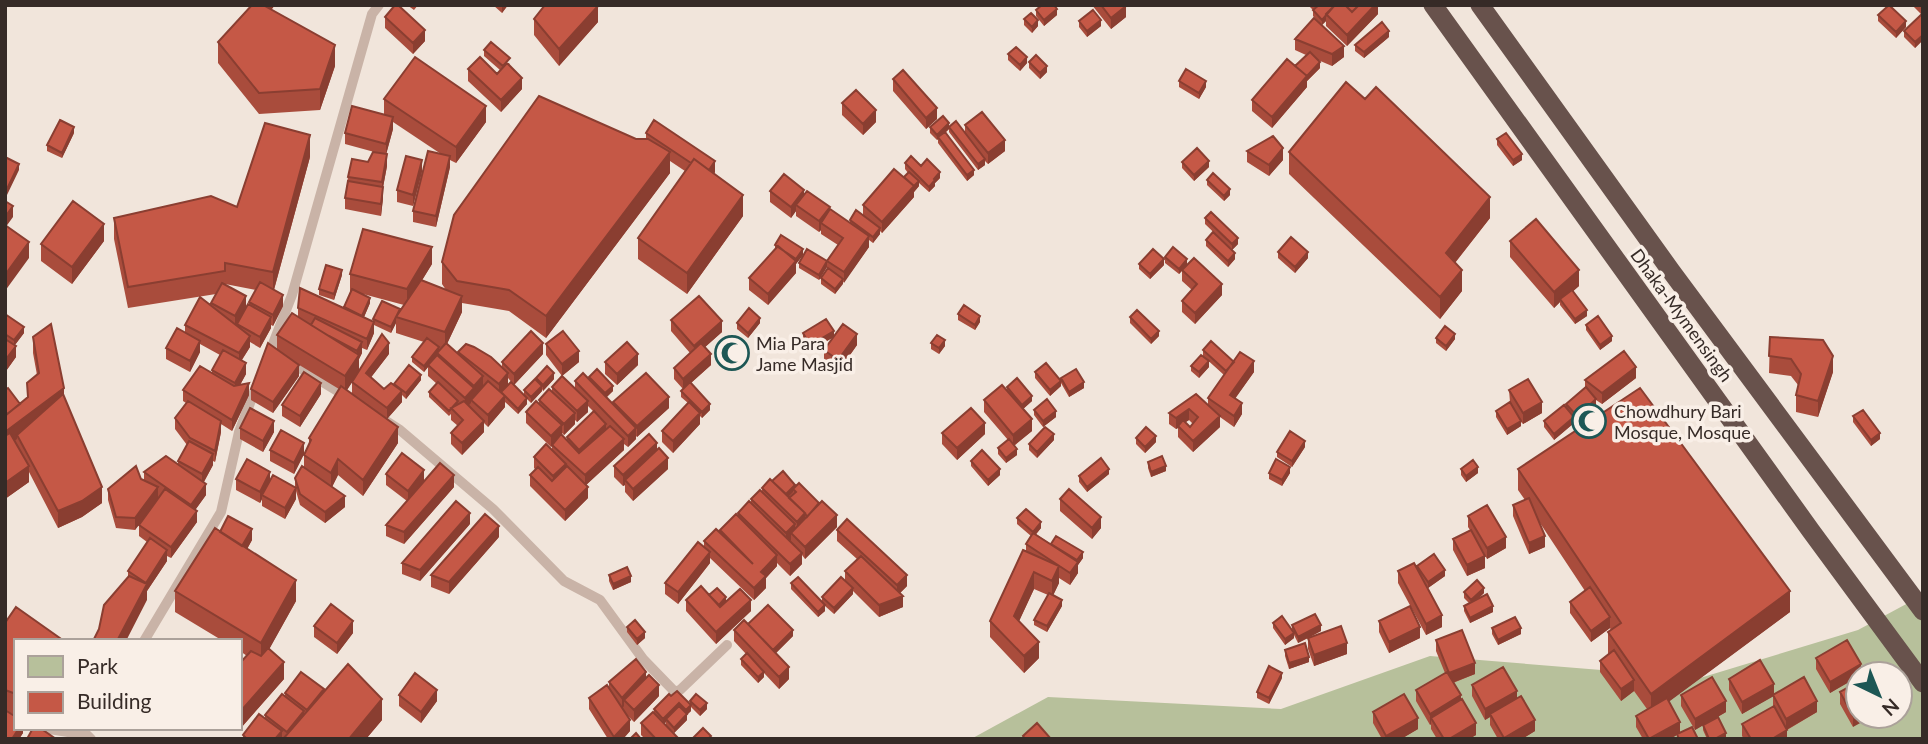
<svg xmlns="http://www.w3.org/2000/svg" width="1928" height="744" font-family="Lato,sans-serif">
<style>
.green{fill:#b7c09b;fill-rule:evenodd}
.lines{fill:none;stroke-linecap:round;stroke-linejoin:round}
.service{stroke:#c9b3a7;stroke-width:10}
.trunk{stroke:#68524c;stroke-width:19}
.wall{fill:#a94c3c;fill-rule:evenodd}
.shaded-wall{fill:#8a3e31}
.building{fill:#c55846;stroke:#8a3e31;stroke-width:2}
.labels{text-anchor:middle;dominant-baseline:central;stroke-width:7;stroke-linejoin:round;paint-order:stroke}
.street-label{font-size:18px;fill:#362b27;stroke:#f9efe7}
.poi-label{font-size:18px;fill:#362b27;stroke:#f9efe7;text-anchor:start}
</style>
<rect width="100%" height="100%" fill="#f1e5db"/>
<path class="green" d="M 1923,595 L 1923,739 L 971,739 L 1048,697 L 1281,709 L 1430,656 L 1700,678 L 1858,630 ZM 1858,674 L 1900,674 L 1900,716 L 1858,716 Z"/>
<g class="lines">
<path class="service" d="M 267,359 L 292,295 L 372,14 L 379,5
M 288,361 L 349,398
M 386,421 L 400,430 L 493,509 L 564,581 L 600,600 L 643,659 L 675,692 L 680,690 L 727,645
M 144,641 L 221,512 L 239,432 L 256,387
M 43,728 L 87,735 L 91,739"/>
<path class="trunk" d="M 1433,5 L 1811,531 L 1923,683
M 1480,5 L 1671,271 L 1923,611"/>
</g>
<path class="wall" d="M 252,5 L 275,5 L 271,10 L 335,66 L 320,110 L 259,114 L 218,63 L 218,42 Z
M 407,5 L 418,5 L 414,10 Z
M 493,5 L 508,5 L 502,13 Z
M 1092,5 L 1126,5 L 1126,17 L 1111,29 Z
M 1308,5 L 1378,5 L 1378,14 L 1347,46 L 1326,26 L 1326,21 L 1322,25 L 1313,16 L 1313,10 Z
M 1912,5 L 1923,5 L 1922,15 Z
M 1036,10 L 1057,15 L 1044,26 L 1036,16 Z
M 1878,15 L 1906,27 L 1896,38 L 1878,21 Z
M 1923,15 L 1923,40 L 1915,48 L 1904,37 L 1904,31 Z
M 385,17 L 425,41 L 413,54 L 385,28 Z
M 534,19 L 598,22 L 559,66 L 534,35 Z
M 1024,19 L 1038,26 L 1032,33 L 1024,25 Z
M 1079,21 L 1101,26 L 1087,37 L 1079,27 Z
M 1389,37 L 1364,58 L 1355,51 L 1355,45 Z
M 1295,39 L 1344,57 L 1332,66 L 1318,60 L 1320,68 L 1307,81 L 1307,87 L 1272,128 L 1252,111 L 1252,100 L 1295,66 L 1306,55 L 1295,50 Z
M 484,50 L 510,64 L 509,65 L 522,89 L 501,112 L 468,81 L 468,69 L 497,74 L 500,70 L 484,56 Z
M 1008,54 L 1027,63 L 1020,71 L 1008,60 Z
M 1029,62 L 1047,72 L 1040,79 L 1029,68 Z
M 893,79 L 937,119 L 926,129 L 893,91 Z
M 1179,81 L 1206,87 L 1199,99 L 1179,87 Z
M 384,99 L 486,122 L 456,163 L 450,160 L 450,167 L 436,227 L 413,222 L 413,211 L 441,154 L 393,122 L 393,129 L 386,154 L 387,166 L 383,187 L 383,198 L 381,216 L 345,209 L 345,198 L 348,177 L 378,153 L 345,144 L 345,133 L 384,115 Z
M 1365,99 L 1490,218 L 1455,263 L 1462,291 L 1440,319 L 1289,174 L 1289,152 Z
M 842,103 L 876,122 L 863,135 L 842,115 Z
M 965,125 L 1005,151 L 988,164 L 985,161 L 985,165 L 978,170 L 949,132 L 949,129 L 946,132 L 974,175 L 967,181 L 938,143 L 938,139 L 937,140 L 930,133 L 930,127 L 949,127 L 965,133 Z
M 74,133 L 62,158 L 47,151 L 47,145 Z
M 646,133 L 715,172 L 714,174 L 743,216 L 687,294 L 638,259 L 638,238 L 685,171 L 670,161 L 670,173 L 546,338 L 509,311 L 462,303 L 462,312 L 447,344 L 458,354 L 458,352 L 502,368 L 502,362 L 543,354 L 514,385 L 508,378 L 507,385 L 524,395 L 524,390 L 536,380 L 536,378 L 554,379 L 543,391 L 542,389 L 542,391 L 531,403 L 527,399 L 527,404 L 518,414 L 505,402 L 505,407 L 488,427 L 484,423 L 484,432 L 462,455 L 451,444 L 451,433 L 458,426 L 451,420 L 451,414 L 449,416 L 429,397 L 429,392 L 437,384 L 428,376 L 428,367 L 424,372 L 412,362 L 412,357 L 424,342 L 396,333 L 396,323 L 391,333 L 374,325 L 374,333 L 367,350 L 362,348 L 362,353 L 359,359 L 359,371 L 389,354 L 371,377 L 384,389 L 394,386 L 394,384 L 421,380 L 406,399 L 402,395 L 402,402 L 387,419 L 398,443 L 363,496 L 338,475 L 332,487 L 345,507 L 325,523 L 300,505 L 296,491 L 296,499 L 285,519 L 262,506 L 262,499 L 260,503 L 236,490 L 236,479 L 270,479 L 295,487 L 295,478 L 304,467 L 304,455 L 309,444 L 309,438 L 339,389 L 296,363 L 299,376 L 273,413 L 251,400 L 251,389 L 277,350 L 277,335 L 298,316 L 298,308 L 344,308 L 351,291 L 350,291 L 350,274 L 432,264 L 422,280 L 446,290 L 442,284 L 442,262 L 636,139 L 646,139 ZM 363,294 L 404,305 L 400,311 L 373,319 L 373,322 L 364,317 L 370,303 ZM 355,377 L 352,382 L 352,393 L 347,390 Z
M 1497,139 L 1522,160 L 1513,166 L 1497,145 Z
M 1247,151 L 1283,160 L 1269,176 L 1247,162 Z
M 310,157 L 274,290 L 283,306 L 273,326 L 271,325 L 271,328 L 260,348 L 250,342 L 250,347 L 242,360 L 246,374 L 240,385 L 249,395 L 232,431 L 221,424 L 221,432 L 215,462 L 213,461 L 213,465 L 204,482 L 206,495 L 195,510 L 197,522 L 171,558 L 167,556 L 167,561 L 147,591 L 147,600 L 128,577 L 128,571 L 147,542 L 139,536 L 139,525 L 155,504 L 135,530 L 116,528 L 108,500 L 108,489 L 141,479 L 144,480 L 144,472 L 178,464 L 178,461 L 187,445 L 175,429 L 175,418 L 186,403 L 183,401 L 183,390 L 212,373 L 212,370 L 220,355 L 200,344 L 200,352 L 190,372 L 166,359 L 166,348 L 185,332 L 185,325 L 211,306 L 211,303 L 216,294 L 128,308 L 114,239 L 114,218 L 237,207 ZM 225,284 L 256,290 L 249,302 L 249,305 L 237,324 L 237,326 L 236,325 L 246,307 Z
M 1182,162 L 1209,167 L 1194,181 L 1182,168 Z
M 905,163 L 921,166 L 940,178 L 935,183 L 935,186 L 929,192 L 919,183 L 919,186 L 914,192 L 914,197 L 882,233 L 880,231 L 880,234 L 873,243 L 869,240 L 869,247 L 835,294 L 821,284 L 821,278 L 827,270 L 827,261 L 838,245 L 821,234 L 821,230 L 819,232 L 796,216 L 796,211 L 791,218 L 770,202 L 770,191 L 804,194 L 850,223 L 850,220 L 863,215 L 863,205 L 904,177 L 908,173 L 905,169 Z
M 422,172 L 413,206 L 397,202 L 397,190 Z
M 1207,180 L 1230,195 L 1224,201 L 1207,185 Z
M 1205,218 L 1238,244 L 1232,250 L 1205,224 Z
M 1206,240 L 1235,259 L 1228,267 L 1206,246 Z
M 104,241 L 72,284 L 41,261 L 41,244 Z
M 1510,241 L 1579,286 L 1573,291 L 1587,316 L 1575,324 L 1560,305 L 1560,302 L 1554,308 L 1510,257 Z
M 775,245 L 803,255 L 796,264 L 796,273 L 768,305 L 749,290 L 749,278 L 775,249 Z
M 1278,252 L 1308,258 L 1295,273 L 1278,258 Z
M 1165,257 L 1187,265 L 1222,295 L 1195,324 L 1182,312 L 1182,301 L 1192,290 L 1182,281 L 1182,271 L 1179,274 L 1165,263 Z
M 799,263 L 827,267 L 819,280 L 799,268 Z
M 1139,264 L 1164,265 L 1150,279 L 1139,269 Z
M 342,275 L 334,300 L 319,295 L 319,289 Z
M 5,314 L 24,333 L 15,345 L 16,357 L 6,371 L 5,370 Z
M 958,314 L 980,322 L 975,330 L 958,320 Z
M 1130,317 L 1159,336 L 1151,344 L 1130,323 Z
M 671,320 L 722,332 L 705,347 L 711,365 L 691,383 L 710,410 L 702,418 L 700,416 L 700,424 L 673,453 L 662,442 L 662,431 L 688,403 L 681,397 L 681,391 L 683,389 L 674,379 L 674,368 L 690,353 L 671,331 Z
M 737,323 L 760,323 L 748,338 L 737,329 Z
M 1586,325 L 1612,341 L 1600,350 L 1586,330 Z
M 803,333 L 834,337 L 857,345 L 838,372 L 824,362 L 824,350 L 833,337 L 810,351 L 803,338 Z
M 33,337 L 64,396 L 102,503 L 82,517 L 58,528 L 29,472 L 29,482 L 5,499 L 5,390 L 20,404 L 27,398 L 27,383 L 37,375 L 33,353 Z
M 1770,337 L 1833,372 L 1818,417 L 1796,412 L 1796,395 L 1798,385 L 1791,376 L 1769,373 Z
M 1436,338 L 1455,339 L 1446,351 L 1436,343 Z
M 931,343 L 945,346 L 939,354 L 931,349 Z
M 546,344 L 579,362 L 562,376 L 546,355 Z
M 1203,350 L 1233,362 L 1254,372 L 1235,398 L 1242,414 L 1234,427 L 1220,417 L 1220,427 L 1193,452 L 1178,437 L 1178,428 L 1176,429 L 1169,424 L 1169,413 L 1208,405 L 1208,398 L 1224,375 L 1203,356 ZM 1189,420 L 1193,424 L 1190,427 L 1185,422 Z
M 605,362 L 638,365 L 617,385 L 605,374 Z
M 1191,366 L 1209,367 L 1199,378 L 1191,371 Z
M 1035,372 L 1061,386 L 1050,396 L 1035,378 Z
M 589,377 L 613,391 L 606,397 L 613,405 L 613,402 L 669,408 L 637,437 L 636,436 L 636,439 L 628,447 L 624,444 L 624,450 L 586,485 L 588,498 L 565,521 L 530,486 L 530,475 L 536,470 L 534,468 L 534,457 L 552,450 L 552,446 L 551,447 L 526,423 L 526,412 L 539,404 L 539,400 L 552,392 L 552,387 L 575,389 L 575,381 L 589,380 ZM 588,406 L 594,412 L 567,437 L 567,441 L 562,435 L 562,433 L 564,435 L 575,424 L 575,420 L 577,422 L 588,412 Z
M 1061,378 L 1084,388 L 1069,397 L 1061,383 Z
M 1636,378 L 1602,404 L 1596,400 L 1596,405 L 1577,422 L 1574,419 L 1574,423 L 1554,440 L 1544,427 L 1544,421 L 1566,407 L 1566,404 L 1585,387 L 1585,380 Z
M 1007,387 L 1032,401 L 1023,409 L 1032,431 L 1014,446 L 1017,455 L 1006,463 L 998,454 L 998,448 L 1008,440 L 984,412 L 984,400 L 1007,390 Z
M 1509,390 L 1542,413 L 1523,424 L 1521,422 L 1521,426 L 1507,435 L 1496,417 L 1496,411 L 1510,402 Z
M 321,394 L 300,427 L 282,416 L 282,405 Z
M 1034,410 L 1056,417 L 1043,427 L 1034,415 Z
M 1853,416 L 1880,439 L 1871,446 L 1853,422 Z
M 240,428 L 274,432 L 263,452 L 240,439 Z
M 942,433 L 985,434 L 957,460 L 942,444 Z
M 1136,438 L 1156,442 L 1145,453 L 1136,444 Z
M 1054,440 L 1037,458 L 1029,450 L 1029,444 Z
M 1305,447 L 1292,467 L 1277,457 L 1277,452 Z
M 270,450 L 304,454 L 294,474 L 270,461 Z
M 657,450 L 668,469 L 633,501 L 625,492 L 625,485 L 623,486 L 614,477 L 614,466 Z
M 971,461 L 1000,475 L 988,486 L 971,466 Z
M 1148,462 L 1166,471 L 1151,477 L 1148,468 Z
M 1461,469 L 1478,473 L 1466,482 L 1461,475 Z
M 1518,469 L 1790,612 L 1669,701 L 1680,733 L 1698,739 L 1677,739 L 1677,735 L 1670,739 L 1643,739 L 1636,727 L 1636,716 L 1647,709 L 1634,691 L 1621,701 L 1600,672 L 1600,661 L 1608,654 L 1608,632 L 1611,630 L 1610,628 L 1591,642 L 1570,613 L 1570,602 L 1585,591 L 1538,520 L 1545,547 L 1529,554 L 1513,516 L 1513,505 L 1525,500 L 1518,490 Z
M 1269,473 L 1290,473 L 1282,486 L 1269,479 Z
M 386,474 L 454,487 L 404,544 L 386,536 L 386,525 L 407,501 L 386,485 Z
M 1109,474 L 1087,492 L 1079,482 L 1079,476 Z
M 772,481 L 795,487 L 837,527 L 805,559 L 802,555 L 802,564 L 790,576 L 777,563 L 777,566 L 766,578 L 766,588 L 754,600 L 710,558 L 710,563 L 678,604 L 665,594 L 665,583 L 704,547 L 704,541 L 720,533 L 720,530 L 738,516 L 738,513 L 751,503 L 751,499 L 762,492 L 762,488 Z
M 1060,499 L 1101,528 L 1092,539 L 1060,511 Z
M 1468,516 L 1506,548 L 1487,559 L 1480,546 L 1485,568 L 1467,576 L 1453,550 L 1453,539 L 1470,530 L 1468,527 Z
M 1017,518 L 1041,528 L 1036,534 L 1051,544 L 1083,558 L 1078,565 L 1078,573 L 1070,585 L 1059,578 L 1059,583 L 1053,595 L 1062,606 L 1047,632 L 1034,625 L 1034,620 L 1048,595 L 1034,589 L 1019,621 L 1039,658 L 1024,673 L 990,637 L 990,621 L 1026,551 L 1026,544 L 1031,536 L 1017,524 Z
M 470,524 L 420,581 L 402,574 L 402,563 Z
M 837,530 L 907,586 L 900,593 L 903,607 L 879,617 L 853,591 L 853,594 L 834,614 L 825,606 L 825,611 L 818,617 L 791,589 L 791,583 L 822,602 L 822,597 L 845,581 L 845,571 L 857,559 L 837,541 Z
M 220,532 L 252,540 L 247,549 L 296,601 L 269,649 L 284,679 L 240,729 L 240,663 L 247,656 L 240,651 L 240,641 L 223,641 L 175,612 L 175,591 Z
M 499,537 L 449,594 L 431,587 L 431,575 Z
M 1417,566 L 1445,576 L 1428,588 L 1424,582 L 1442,627 L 1426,635 L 1398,583 L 1398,571 L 1417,569 Z
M 609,575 L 631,582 L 613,590 L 609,581 Z
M 1464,592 L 1484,593 L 1479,598 L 1493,612 L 1470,623 L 1464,611 L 1464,606 L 1469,603 L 1464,598 Z
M 709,595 L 751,611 L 716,644 L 686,611 L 686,600 Z
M 1379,621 L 1420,638 L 1389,653 L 1379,632 Z
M 5,623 L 16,641 L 16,715 L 9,713 L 23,728 L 23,733 L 19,739 L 5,739 Z
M 1273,623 L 1292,630 L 1292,625 L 1321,631 L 1308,638 L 1347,654 L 1314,666 L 1308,649 L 1308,638 L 1298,643 L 1294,635 L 1294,638 L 1285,645 L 1273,628 Z
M 748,624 L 793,636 L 776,653 L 789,679 L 779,689 L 764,673 L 764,677 L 758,683 L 741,665 L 741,659 L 746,654 L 734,641 L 734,630 Z
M 314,626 L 353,633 L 337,654 L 314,637 Z
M 627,627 L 645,638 L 637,645 L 627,632 Z
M 1492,628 L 1521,634 L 1498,645 L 1492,634 Z
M 1436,640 L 1475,674 L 1453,683 L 1476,735 L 1469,739 L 1437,739 L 1431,729 L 1431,724 L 1430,725 L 1416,701 L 1416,690 L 1445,673 L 1436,651 Z
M 1285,650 L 1309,662 L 1289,669 L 1285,656 Z
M 1816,658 L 1861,674 L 1830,693 L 1816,669 Z
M 646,678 L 659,696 L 634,722 L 626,714 L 630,731 L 623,739 L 608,739 L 589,709 L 589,698 L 609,689 L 609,682 Z
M 1282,678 L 1269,704 L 1257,698 L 1257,692 Z
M 1729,679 L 1774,695 L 1817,712 L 1787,730 L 1787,739 L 1744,739 L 1742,736 L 1742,724 L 1773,707 L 1773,696 L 1742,714 L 1729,690 Z
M 1858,682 L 1853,727 L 1840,704 L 1840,692 Z
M 1472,685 L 1517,699 L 1535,731 L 1522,739 L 1498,739 L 1490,725 L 1490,717 L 1485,720 L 1472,696 Z
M 324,692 L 382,720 L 366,739 L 243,739 L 243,735 L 265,719 L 265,715 L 285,696 L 285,693 Z
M 399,695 L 437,701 L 421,723 L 399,706 Z
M 1681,695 L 1726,712 L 1709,722 L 1726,739 L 1707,739 L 1703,730 L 1703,725 L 1695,730 L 1681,706 Z
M 671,696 L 690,704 L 690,701 L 707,709 L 700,716 L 691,707 L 691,711 L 687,714 L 687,720 L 674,733 L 666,725 L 666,722 L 664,724 L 679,739 L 645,739 L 641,735 L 641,723 L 654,713 L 654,709 Z
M 1373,712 L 1418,729 L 1401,739 L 1382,739 L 1373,723 Z"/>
<path class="shaded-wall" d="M 267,5 L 275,5 L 267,15 Z
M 502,5 L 508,5 L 502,13 Z
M 1375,5 L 1378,5 L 1378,14 L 1347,46 L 1347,35 Z
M 598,6 L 598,22 L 559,66 L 559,49 Z
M 1126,6 L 1126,17 L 1111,29 L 1111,18 Z
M 1057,9 L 1057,15 L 1044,26 L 1044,20 Z
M 1326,16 L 1326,21 L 1322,25 L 1322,20 Z
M 1038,20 L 1038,26 L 1032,33 L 1032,27 Z
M 1101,20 L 1101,26 L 1087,37 L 1087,31 Z
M 1906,21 L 1906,27 L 1896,38 L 1896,32 Z
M 425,30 L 425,41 L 413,54 L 413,43 Z
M 1389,31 L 1389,37 L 1364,58 L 1364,52 Z
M 1923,35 L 1923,40 L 1915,48 L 1915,42 Z
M 335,45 L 335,66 L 320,110 L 320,89 Z
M 1344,46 L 1344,57 L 1332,66 L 1332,54 Z
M 1027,57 L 1027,63 L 1020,71 L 1020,65 Z
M 1320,62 L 1320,68 L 1307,81 L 1307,87 L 1272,128 L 1272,117 Z
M 1047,66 L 1047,72 L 1040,79 L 1040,73 Z
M 522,78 L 522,89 L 501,112 L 501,100 Z
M 1206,81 L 1206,87 L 1199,99 L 1199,93 Z
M 486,106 L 486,122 L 456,163 L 456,147 Z
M 937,108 L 937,119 L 926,129 L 926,118 Z
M 876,110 L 876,122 L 863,135 L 863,124 Z
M 393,117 L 393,129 L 386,155 L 386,144 Z
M 949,123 L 949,129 L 937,140 L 937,135 Z
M 74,127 L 74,133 L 62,158 L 62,153 Z
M 310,135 L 310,157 L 273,293 L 273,272 Z
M 1005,140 L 1005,151 L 988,164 L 988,153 Z
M 1283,148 L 1283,160 L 1269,176 L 1269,165 Z
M 670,152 L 670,173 L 546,338 L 546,316 Z
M 387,154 L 387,166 L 382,193 L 382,182 Z
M 1522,154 L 1522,160 L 1513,166 L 1513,160 Z
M 450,156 L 450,167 L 436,227 L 436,216 Z
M 985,159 L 985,165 L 978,170 L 978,164 Z
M 422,160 L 422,172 L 413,206 L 413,195 Z
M 715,161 L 715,172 L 706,185 L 706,174 Z
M 1209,161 L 1209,167 L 1194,181 L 1194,175 Z
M 19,164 L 19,170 L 7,195 L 7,189 Z
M 974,170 L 974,175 L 967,181 L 967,175 Z
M 940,172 L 940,178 L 935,183 L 935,186 L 929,192 L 929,187 Z
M 919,181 L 919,186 L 914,192 L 914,197 L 882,233 L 882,222 Z
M 383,187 L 383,198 L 381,216 L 381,204 Z
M 1230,189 L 1230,195 L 1224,201 L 1224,196 Z
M 804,190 L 804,201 L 796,205 L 796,211 L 791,218 L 791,207 Z
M 743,195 L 743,216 L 687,294 L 687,273 Z
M 1490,197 L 1490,218 L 1446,274 L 1446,253 Z
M 13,206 L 13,217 L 5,228 L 5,217 Z
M 830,207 L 830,218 L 821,223 L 821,230 L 819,232 L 819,221 Z
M 104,224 L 104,241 L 72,284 L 72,267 Z
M 880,228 L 880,234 L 873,243 L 873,237 Z
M 869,236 L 869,247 L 844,283 L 844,272 Z
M 1238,238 L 1238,244 L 1232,250 L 1232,244 Z
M 29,242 L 29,258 L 5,291 L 5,275 Z
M 432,247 L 432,264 L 407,305 L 407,289 Z
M 803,249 L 803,255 L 796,264 L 796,273 L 768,305 L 768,294 L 796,262 L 796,259 Z
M 1308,252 L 1308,258 L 1295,273 L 1295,267 Z
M 1235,253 L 1235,259 L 1228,267 L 1228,261 Z
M 1164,259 L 1164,265 L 1150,279 L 1150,274 Z
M 1187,259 L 1187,265 L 1179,274 L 1179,269 Z
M 827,261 L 827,267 L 819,280 L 819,275 Z
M 342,270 L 342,275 L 334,300 L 334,294 Z
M 1462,270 L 1462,291 L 1440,319 L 1440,297 Z
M 1579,270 L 1579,286 L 1562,301 L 1560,299 L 1560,302 L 1554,308 L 1554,292 Z
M 843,279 L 843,284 L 835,294 L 835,289 Z
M 1222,284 L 1222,295 L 1195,324 L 1195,313 Z
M 283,295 L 283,306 L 273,326 L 273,315 Z
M 246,296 L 246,307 L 235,327 L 235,316 Z
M 462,296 L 462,312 L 445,348 L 445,332 Z
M 370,298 L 370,303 L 362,322 L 362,316 Z
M 1587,310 L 1587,316 L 1575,324 L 1575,319 Z
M 980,316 L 980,322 L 975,330 L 975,325 Z
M 271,317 L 271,328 L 260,348 L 260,337 Z
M 396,317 L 396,323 L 391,333 L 391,327 Z
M 760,318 L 760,323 L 748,338 L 748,333 Z
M 722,321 L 722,332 L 694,357 L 694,346 Z
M 374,322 L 374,333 L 367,350 L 367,339 Z
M 24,327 L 24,333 L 14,346 L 14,340 Z
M 834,331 L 834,337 L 810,351 L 810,345 Z
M 1159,331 L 1159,336 L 1151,344 L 1151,339 Z
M 857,334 L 857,345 L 838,372 L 838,360 Z
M 1455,334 L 1455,339 L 1446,351 L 1446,346 Z
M 250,336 L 250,347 L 239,364 L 239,353 Z
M 1612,336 L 1612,341 L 1600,350 L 1600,345 Z
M 945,340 L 945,346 L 939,354 L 939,348 Z
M 200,341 L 200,352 L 190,372 L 190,361 Z
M 362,342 L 362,353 L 359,359 L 359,372 L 345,393 L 345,376 L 357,357 L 357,351 Z
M 389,343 L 389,354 L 366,384 L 366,373 Z
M 543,343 L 543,354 L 514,385 L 514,374 Z
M 16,346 L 16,357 L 6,371 L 6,359 Z
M 439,347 L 439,353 L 437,353 L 437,356 L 424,372 L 424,366 Z
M 579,351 L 579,362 L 562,376 L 562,364 Z
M 638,354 L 638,365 L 617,385 L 617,374 Z
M 711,354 L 711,365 L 683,390 L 683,379 Z
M 1833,356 L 1833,372 L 1818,417 L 1818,401 Z
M 1209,361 L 1209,367 L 1199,378 L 1199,372 Z
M 1254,361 L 1254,372 L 1230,406 L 1230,395 Z
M 246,363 L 246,374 L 235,394 L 235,383 Z
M 299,365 L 299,376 L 273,413 L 273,402 Z
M 1636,367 L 1636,378 L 1602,404 L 1602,393 Z
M 508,373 L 508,385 L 499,396 L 499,384 Z
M 554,373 L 554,379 L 543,391 L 543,385 Z
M 421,375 L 421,380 L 406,399 L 406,393 Z
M 483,376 L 483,387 L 474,397 L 474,386 Z
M 1061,381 L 1061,386 L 1050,396 L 1050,390 Z
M 1084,382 L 1084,388 L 1069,397 L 1069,392 Z
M 249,383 L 249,395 L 232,431 L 232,420 Z
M 321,383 L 321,394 L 300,427 L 300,416 Z
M 542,386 L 542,391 L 531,403 L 531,397 Z
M 613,386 L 613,391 L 605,399 L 605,393 Z
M 64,388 L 64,404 L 17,435 L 17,439 L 5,449 L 5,432 Z
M 474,388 L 474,399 L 471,400 L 471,403 L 465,409 L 465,398 Z
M 402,391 L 402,402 L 387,419 L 387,408 Z
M 505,396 L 505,407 L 488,427 L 488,415 Z
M 1032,396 L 1032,401 L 1022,410 L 1022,405 Z
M 669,397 L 669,408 L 637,437 L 637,426 Z
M 527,398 L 527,404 L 518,414 L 518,409 Z
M 1596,399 L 1596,405 L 1577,422 L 1577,416 Z
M 588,401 L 588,412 L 577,422 L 577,411 Z
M 1542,402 L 1542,413 L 1523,424 L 1523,413 Z
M 1242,403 L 1242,414 L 1234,427 L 1234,416 Z
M 710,404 L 710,410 L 702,418 L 702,412 Z
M 1189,409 L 1189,420 L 1179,427 L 1178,426 L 1178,428 L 1176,429 L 1176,418 Z
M 1056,411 L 1056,417 L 1043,427 L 1043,421 Z
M 575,413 L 575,424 L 564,435 L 564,424 Z
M 700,413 L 700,424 L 673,453 L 673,441 Z
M 1220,416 L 1220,427 L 1193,452 L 1193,441 Z
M 1574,417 L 1574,423 L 1554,440 L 1554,434 Z
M 1032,419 L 1032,431 L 1013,446 L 1013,435 Z
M 221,421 L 221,432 L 215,462 L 215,451 Z
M 274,421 L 274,432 L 263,452 L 263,441 Z
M 484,421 L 484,432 L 462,455 L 462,443 Z
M 1521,421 L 1521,426 L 1507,435 L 1507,429 Z
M 985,423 L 985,434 L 957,460 L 957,448 Z
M 606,424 L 606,435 L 579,461 L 579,450 Z
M 562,425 L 562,437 L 551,447 L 551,436 Z
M 398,427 L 398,443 L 363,496 L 363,480 Z
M 636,428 L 636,439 L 628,447 L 628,436 Z
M 1880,433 L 1880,439 L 1871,446 L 1871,440 Z
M 1054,434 L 1054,440 L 1037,458 L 1037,452 Z
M 1156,436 L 1156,442 L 1145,453 L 1145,447 Z
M 624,439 L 624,450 L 585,486 L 585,475 Z
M 1305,441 L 1305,447 L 1292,467 L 1292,461 Z
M 304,443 L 304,454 L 294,474 L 294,463 Z
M 657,443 L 657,454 L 625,480 L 625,485 L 623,486 L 623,475 Z
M 1017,449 L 1017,455 L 1006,463 L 1006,458 Z
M 213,454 L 213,465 L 202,485 L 202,474 Z
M 668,458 L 668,469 L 633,501 L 633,489 Z
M 338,459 L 338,475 L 331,489 L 331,473 Z
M 566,464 L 566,475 L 553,487 L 553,476 Z
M 29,466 L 29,482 L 5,499 L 5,483 Z
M 1166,466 L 1166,471 L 1151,477 L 1151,472 Z
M 1290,467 L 1290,473 L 1282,486 L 1282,480 Z
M 1478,467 L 1478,473 L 1466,482 L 1466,476 Z
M 1000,469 L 1000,475 L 988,486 L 988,480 Z
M 1109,469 L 1109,474 L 1087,492 L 1087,487 Z
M 424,470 L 424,481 L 408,502 L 408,491 Z
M 270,472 L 270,483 L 262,495 L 262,499 L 260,503 L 260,492 Z
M 454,475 L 454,487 L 404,544 L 404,532 Z
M 206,484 L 206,495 L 191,516 L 191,505 Z
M 795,485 L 795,490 L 793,489 L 793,492 L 784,501 L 784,495 Z
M 102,487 L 102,503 L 82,517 L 58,528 L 58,511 Z
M 158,487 L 158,499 L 135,530 L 135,518 Z
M 588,487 L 588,498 L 565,521 L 565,510 Z
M 296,488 L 296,499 L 285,519 L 285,508 Z
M 345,496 L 345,507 L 325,523 L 325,512 Z
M 197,511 L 197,522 L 171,558 L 171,547 Z
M 470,513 L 470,524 L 420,581 L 420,570 Z
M 805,513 L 805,524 L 797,533 L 797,522 Z
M 837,515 L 837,527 L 805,559 L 805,547 Z
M 1101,517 L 1101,528 L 1092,539 L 1092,528 Z
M 1041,522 L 1041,528 L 1033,538 L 1033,532 Z
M 795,524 L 795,535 L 791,533 L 791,540 L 786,545 L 786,533 Z
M 499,526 L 499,537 L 449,594 L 449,582 Z
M 252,529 L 252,540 L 241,560 L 241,549 Z
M 1545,536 L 1545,547 L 1529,554 L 1529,543 Z
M 1506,537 L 1506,548 L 1487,559 L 1487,548 Z
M 167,550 L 167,561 L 147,591 L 147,600 L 126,641 L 117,641 L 146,583 Z
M 710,552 L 710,563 L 678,604 L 678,592 Z
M 1083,552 L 1083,558 L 1078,565 L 1078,573 L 1070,585 L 1070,573 Z
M 802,553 L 802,564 L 790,576 L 790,564 Z
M 777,555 L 777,566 L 766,578 L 766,588 L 754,600 L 754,588 L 761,572 Z
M 1485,556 L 1485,568 L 1467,576 L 1467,565 Z
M 1059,566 L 1059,583 L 1052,598 L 1052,581 Z
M 1445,570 L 1445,576 L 1428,588 L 1428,582 Z
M 1034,572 L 1034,589 L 1014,632 L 1014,616 Z
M 907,575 L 907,586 L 897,596 L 897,585 Z
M 631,576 L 631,582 L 613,590 L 613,584 Z
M 296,580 L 296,601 L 261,664 L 261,643 Z
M 853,588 L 853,594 L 834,614 L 834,608 Z
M 1484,588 L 1484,593 L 1471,605 L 1471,600 Z
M 1790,591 L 1790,612 L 1651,715 L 1651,694 Z
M 903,596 L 903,607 L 879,617 L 879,605 Z
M 726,597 L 726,602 L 719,610 L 719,605 Z
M 751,600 L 751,611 L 716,644 L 716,632 Z
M 1062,600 L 1062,606 L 1047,632 L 1047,626 Z
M 825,605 L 825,611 L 818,617 L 818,612 Z
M 1493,606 L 1493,612 L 1470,623 L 1470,618 Z
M 1442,615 L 1442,627 L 1426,635 L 1426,624 Z
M 1610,617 L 1610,628 L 1591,642 L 1591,631 Z
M 353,621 L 353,633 L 337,654 L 337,643 Z
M 1321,625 L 1321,631 L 1298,643 L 1298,637 Z
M 1420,627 L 1420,638 L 1389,653 L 1389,642 Z
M 1521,628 L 1521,634 L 1498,645 L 1498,640 Z
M 793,630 L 793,636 L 772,657 L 772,651 Z
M 645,632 L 645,638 L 637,645 L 637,639 Z
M 1294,633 L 1294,638 L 1285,645 L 1285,639 Z
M 1039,642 L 1039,658 L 1024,673 L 1024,656 Z
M 1347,643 L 1347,654 L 1314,666 L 1314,655 Z
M 1309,657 L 1309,662 L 1289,669 L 1289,663 Z
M 284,662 L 284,679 L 240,729 L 240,712 Z
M 1475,663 L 1475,674 L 1449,684 L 1449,673 Z
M 1861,664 L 1861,674 L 1858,674 L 1858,677 L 1830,693 L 1830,682 Z
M 789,667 L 789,679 L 779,689 L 779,677 Z
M 646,672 L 646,683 L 624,700 L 624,706 L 622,709 L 622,698 Z
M 764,672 L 764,677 L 758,683 L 758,677 Z
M 1282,673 L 1282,678 L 1269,704 L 1269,698 Z
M 1634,680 L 1634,691 L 1621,701 L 1621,689 Z
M 1774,684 L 1774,696 L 1742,714 L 1742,702 Z
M 659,685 L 659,696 L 634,722 L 634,710 Z
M 437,690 L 437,701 L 421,723 L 421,712 Z
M 1517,691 L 1517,702 L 1490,714 L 1490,717 L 1485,720 L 1485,709 Z
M 1461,695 L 1461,707 L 1431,718 L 1431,724 L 1430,725 L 1430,714 Z
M 382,699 L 382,720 L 366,739 L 349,739 Z
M 1726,701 L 1726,712 L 1695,730 L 1695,719 Z
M 1817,701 L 1817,712 L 1786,730 L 1786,719 Z
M 679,703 L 679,709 L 666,719 L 666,722 L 663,725 L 663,719 Z
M 707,703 L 707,709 L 700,716 L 700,710 Z
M 691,705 L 691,711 L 686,716 L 686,710 Z
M 304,711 L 304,722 L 287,739 L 287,732 Z
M 1858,713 L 1858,716 L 1873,716 L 1853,727 L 1853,716 Z
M 687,714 L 687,720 L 674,733 L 674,728 Z
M 1418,718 L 1418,729 L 1401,739 L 1386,739 L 1386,736 Z
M 630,720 L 630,731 L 623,739 L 614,739 L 614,737 Z
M 1535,720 L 1535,731 L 1522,739 L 1504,739 Z
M 1680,722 L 1680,733 L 1670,739 L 1651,739 Z
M 1476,723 L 1476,735 L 1469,739 L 1449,739 Z
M 19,728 L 23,728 L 23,733 L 19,739 L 12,739 Z
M 1787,730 L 1787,739 L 1772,739 Z
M 282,731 L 282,739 L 275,739 Z
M 1726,733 L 1726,739 L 1715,739 Z"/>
<path class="building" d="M 252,5 L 263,5 L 335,45 L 320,89 L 259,93 L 218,42 Z
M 395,5 L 398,5 L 425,30 L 413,43 L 385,17 Z
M 545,5 L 598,5 L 598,6 L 559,49 L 534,19 Z
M 1042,5 L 1054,5 L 1057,9 L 1044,20 L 1036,10 Z
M 1101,5 L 1126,5 L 1126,6 L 1111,18 Z
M 1319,5 L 1335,5 L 1322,20 L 1313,10 Z
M 1335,5 L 1345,5 L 1352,12 L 1359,5 L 1375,5 L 1347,35 L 1326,14 Z
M 1345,5 L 1359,5 L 1352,12 Z
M 1889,5 L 1906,21 L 1896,32 L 1878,15 Z
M 1093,10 L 1101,20 L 1087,31 L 1079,21 Z
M 1031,13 L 1038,20 L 1032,27 L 1024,19 Z
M 1922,14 L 1923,15 L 1923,35 L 1915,42 L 1904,31 Z
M 1314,18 L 1344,46 L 1332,54 L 1295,39 Z
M 1382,22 L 1389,31 L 1364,52 L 1355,45 Z
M 491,42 L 510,58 L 503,66 L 484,50 Z
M 1016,47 L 1027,57 L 1020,65 L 1008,54 Z
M 1310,52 L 1320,62 L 1307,76 L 1295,66 Z
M 1036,55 L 1047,66 L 1040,73 L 1029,62 Z
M 415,57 L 486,106 L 456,147 L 384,99 Z
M 480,57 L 497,74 L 507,63 L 522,78 L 501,100 L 468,69 Z
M 1287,59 L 1307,76 L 1272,117 L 1252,100 Z
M 1186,69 L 1206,81 L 1199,93 L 1179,81 Z
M 903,70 L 937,108 L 926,118 L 893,79 Z
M 1346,82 L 1365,99 L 1376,87 L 1490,197 L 1446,253 L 1462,270 L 1440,297 L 1289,152 Z
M 856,90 L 876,110 L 863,124 L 842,103 Z
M 539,96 L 636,139 L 648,139 L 670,152 L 546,316 L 509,290 L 457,281 L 442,262 L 454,215 Z
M 352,106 L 393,117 L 386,144 L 345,133 Z
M 982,112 L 1005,140 L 988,153 L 965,125 Z
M 943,116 L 949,123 L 937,135 L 930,127 Z
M 60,120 L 74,127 L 62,153 L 47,145 Z
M 654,120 L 715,161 L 709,170 L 694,159 L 691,163 L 646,133 Z
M 956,121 L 985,159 L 978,164 L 949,127 Z
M 265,123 L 310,135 L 273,272 L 225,263 L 225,271 L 128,287 L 114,218 L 211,196 L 237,207 Z
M 945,132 L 974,170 L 967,175 L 938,137 Z
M 1506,133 L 1522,154 L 1513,160 L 1497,139 Z
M 1273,136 L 1283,148 L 1269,165 L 1247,151 Z
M 1197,148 L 1209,161 L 1194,175 L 1182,162 Z
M 428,151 L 450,156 L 436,216 L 413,211 Z
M 373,152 L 387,154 L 382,182 L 348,177 L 352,159 L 368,162 Z
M 406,156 L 422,160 L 413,195 L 397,190 Z
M 911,156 L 921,166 L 927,159 L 940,172 L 934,179 L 935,180 L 929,187 L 905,163 Z
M 5,157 L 19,164 L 7,189 L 5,188 Z
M 694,159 L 743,195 L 687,273 L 638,238 Z
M 894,169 L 914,186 L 882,222 L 863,205 Z
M 909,172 L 919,181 L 913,187 L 914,186 L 904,177 Z
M 1213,173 L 1230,189 L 1224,196 L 1207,180 Z
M 784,174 L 804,190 L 791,207 L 770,191 Z
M 348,181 L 383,187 L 381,204 L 345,198 Z
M 807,191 L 830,207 L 819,221 L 796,205 Z
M 5,201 L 13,206 L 5,217 Z
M 73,201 L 104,224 L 72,267 L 41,244 Z
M 830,209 L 869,236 L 844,272 L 827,261 L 843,238 L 821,223 Z
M 856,210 L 880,228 L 873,237 L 850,220 Z
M 1211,212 L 1238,238 L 1232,244 L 1205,218 Z
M 1536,219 L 1579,270 L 1554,292 L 1510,241 Z
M 5,225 L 29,242 L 5,275 Z
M 363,229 L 432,247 L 407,289 L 350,274 Z
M 1213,232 L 1235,253 L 1228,261 L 1206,240 Z
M 781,235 L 803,249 L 796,259 L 775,245 Z
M 1291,237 L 1308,252 L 1295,267 L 1278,252 Z
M 778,246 L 796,261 L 768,294 L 749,278 Z
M 1173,247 L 1187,259 L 1179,269 L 1165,257 Z
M 807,249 L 827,261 L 819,275 L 799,263 Z
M 1153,249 L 1164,259 L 1150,274 L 1139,264 Z
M 1194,258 L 1222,284 L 1195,313 L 1182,301 L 1197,284 L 1182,270 Z
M 326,265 L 342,270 L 334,294 L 319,289 Z
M 828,268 L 843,279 L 835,289 L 821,278 Z
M 421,280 L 462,296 L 445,332 L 396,317 Z
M 260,282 L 283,295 L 273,315 L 249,302 Z
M 222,283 L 246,296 L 235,316 L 211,303 Z
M 300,288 L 374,322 L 367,339 L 298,308 Z
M 352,289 L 370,298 L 362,316 L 344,307 Z
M 1572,290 L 1587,310 L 1575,319 L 1560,299 Z
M 699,296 L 722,321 L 694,346 L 671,320 Z
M 200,297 L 250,336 L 239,353 L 185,325 Z
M 382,301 L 400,309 L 391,327 L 373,319 Z
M 248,304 L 271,317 L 260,337 L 237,324 Z
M 964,305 L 980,316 L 975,325 L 958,314 Z
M 749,308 L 760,318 L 748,333 L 737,323 Z
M 1137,310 L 1159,331 L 1151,339 L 1130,317 Z
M 292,313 L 359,355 L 345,376 L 277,335 Z
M 5,314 L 24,327 L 14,340 L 5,334 Z
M 1598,316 L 1612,336 L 1600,345 L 1586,325 Z
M 315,318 L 362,342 L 357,351 L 329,336 L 311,325 Z
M 826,319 L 834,331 L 810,345 L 803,333 Z
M 51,324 L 64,388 L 5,432 L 5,416 L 28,397 L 27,383 L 39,373 L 33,337 Z
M 843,324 L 857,334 L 838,360 L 824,350 Z
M 1445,326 L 1455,334 L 1446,346 L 1436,338 Z
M 177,328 L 200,341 L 190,361 L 166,348 Z
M 531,331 L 543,343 L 514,374 L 502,362 Z
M 563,331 L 579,351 L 562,364 L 546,344 Z
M 382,334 L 389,343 L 366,373 L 384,389 L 391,383 L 402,391 L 387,408 L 352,382 Z
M 937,335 L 945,340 L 939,348 L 931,343 Z
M 1770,337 L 1823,340 L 1833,356 L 1818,401 L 1796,395 L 1801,374 L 1791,359 L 1769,356 Z
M 427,338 L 439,347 L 424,366 L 412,357 Z
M 5,339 L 16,346 L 6,359 L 5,359 Z
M 1211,341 L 1234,362 L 1226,371 L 1203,350 Z
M 627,342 L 638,354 L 617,374 L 605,362 Z
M 268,343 L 299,365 L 273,402 L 251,389 Z
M 446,343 L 483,376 L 474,386 L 437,353 Z
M 701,343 L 711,354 L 683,379 L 674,368 Z
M 466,344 L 474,347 L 491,357 L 508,373 L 499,384 L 458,352 Z
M 223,350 L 246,363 L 235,383 L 212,370 Z
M 1624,351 L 1636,367 L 1602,393 L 1585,380 Z
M 1240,352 L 1254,361 L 1230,395 L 1242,403 L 1234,416 L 1208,398 Z
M 437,355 L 474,388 L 465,398 L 428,365 Z
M 1201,355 L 1209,361 L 1199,372 L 1191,366 Z
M 1046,363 L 1061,381 L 1050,390 L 1035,372 Z
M 409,365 L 421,375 L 406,393 L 394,384 Z
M 200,366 L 234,386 L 249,383 L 232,420 L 183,390 Z
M 547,366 L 554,373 L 543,385 L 536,378 Z
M 597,369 L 613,386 L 605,393 L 589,377 Z
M 1076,369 L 1084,382 L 1069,392 L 1061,378 Z
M 304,372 L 321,383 L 300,416 L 282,405 Z
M 583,373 L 636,428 L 628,436 L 575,381 Z
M 646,373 L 669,397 L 637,426 L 613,402 Z
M 562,376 L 588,401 L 577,411 L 552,387 Z
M 1017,378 L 1032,396 L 1022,405 L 1007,387 Z
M 535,379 L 542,386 L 531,397 L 524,390 Z
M 1528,379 L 1542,402 L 1523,413 L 1509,390 Z
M 488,381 L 505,396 L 488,415 L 471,400 Z
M 438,382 L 458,401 L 449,411 L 429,392 Z
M 511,382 L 527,398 L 518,409 L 501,392 Z
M 690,382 L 710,404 L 702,412 L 681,391 Z
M 1002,385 L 1032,419 L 1013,435 L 984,400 Z
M 341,386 L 398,427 L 363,480 L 338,459 L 331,473 L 304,455 L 311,440 L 309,438 Z
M 1586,387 L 1596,399 L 1577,416 L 1566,404 Z
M 8,388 L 20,404 L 7,414 L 5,412 L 5,390 Z
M 1640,388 L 1790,591 L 1651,694 L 1608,632 L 1621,623 L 1518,469 Z
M 549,389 L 575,413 L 564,424 L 539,400 Z
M 63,394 L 102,487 L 82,501 L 58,511 L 17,435 Z
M 1196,394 L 1220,416 L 1193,441 L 1178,426 L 1183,420 L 1190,427 L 1198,417 L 1189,409 L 1176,418 L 1169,413 Z
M 1047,399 L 1056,411 L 1043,421 L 1034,410 Z
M 188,401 L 221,421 L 215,451 L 190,438 L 175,418 Z
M 464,401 L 484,421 L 462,443 L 451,433 L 463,420 L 451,408 Z
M 536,401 L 562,425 L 551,436 L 526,412 Z
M 689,402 L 700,413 L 673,441 L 662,431 Z
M 1510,402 L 1521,421 L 1507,429 L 1496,411 Z
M 1564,405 L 1574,417 L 1554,434 L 1544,421 Z
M 250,408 L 274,421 L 263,441 L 240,428 Z
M 971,408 L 985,423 L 957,448 L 942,433 Z
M 1863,410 L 1880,433 L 1871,440 L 1853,416 Z
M 594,411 L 606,424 L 579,450 L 567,437 Z
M 610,426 L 624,439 L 585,475 L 552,445 L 561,434 L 579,453 Z
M 1045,427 L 1054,434 L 1037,452 L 1029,444 Z
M 1146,427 L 1156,436 L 1145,447 L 1136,438 Z
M 281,430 L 304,443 L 294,463 L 270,450 Z
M 1290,431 L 1305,441 L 1292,461 L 1277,452 Z
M 10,433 L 29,466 L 5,483 L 5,436 Z
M 649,434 L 657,443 L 623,475 L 614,466 Z
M 1009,439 L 1017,449 L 1006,458 L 998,448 Z
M 189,441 L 213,454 L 202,474 L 178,461 Z
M 546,444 L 566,464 L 553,476 L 534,457 Z
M 659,448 L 668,458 L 633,489 L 625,480 Z
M 982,450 L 1000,469 L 988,480 L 971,461 Z
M 402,453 L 424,470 L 408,491 L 386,474 Z
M 166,456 L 206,484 L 191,505 L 144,472 Z
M 1162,456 L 1166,466 L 1151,472 L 1148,462 Z
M 1101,458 L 1109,469 L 1087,487 L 1079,476 Z
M 247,459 L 270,472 L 260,492 L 236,479 Z
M 1276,459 L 1290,467 L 1282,480 L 1269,473 Z
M 1473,460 L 1478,467 L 1466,476 L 1461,469 Z
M 440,463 L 454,475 L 404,532 L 386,525 Z
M 136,466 L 141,479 L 158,487 L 135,518 L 116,517 L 108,489 Z
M 302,466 L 345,496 L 325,512 L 300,494 L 295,478 Z
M 567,466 L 588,487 L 565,510 L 530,475 L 538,467 L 552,481 Z
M 783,471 L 795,485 L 786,494 L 772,481 Z
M 273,475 L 296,488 L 285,508 L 262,495 Z
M 770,479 L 805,513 L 797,522 L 762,488 Z
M 799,483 L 819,503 L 807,517 L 805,513 L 789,498 L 796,492 L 793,489 Z
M 165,489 L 197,511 L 171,547 L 139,525 Z
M 1069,489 L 1101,517 L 1092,528 L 1060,499 Z
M 760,490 L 795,524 L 786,533 L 751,499 Z
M 1529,498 L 1545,536 L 1529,543 L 1513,505 Z
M 456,501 L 470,513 L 420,570 L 402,563 Z
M 749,501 L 802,553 L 790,564 L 738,513 Z
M 822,501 L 837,515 L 805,547 L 791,533 Z
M 1487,505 L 1506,537 L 1487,548 L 1468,516 Z
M 1026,509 L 1041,522 L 1033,532 L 1017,518 Z
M 485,514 L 499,526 L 449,582 L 431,575 Z
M 736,514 L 777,555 L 761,572 L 766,576 L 754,588 L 704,541 L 716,529 L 753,564 L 720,530 Z
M 228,516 L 252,529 L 242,546 L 220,532 Z
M 847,519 L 907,575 L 897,585 L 837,530 Z
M 215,528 L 296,580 L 261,643 L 175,591 Z
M 1471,530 L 1485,556 L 1467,565 L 1453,539 Z
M 1033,533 L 1078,562 L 1070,573 L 1026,544 Z
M 1056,536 L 1083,552 L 1077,560 L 1051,544 Z
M 150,538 L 167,550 L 146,583 L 128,571 Z
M 698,542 L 710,552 L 678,592 L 665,583 Z
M 1023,550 L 1059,566 L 1052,581 L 1034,572 L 1014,616 L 1039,642 L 1024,656 L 990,621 Z
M 1434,554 L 1445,570 L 1428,582 L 1417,566 Z
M 861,556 L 903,596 L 879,605 L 845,571 Z
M 1414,563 L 1442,615 L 1426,624 L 1398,571 Z
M 627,567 L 631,576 L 613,584 L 609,575 Z
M 129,576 L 147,584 L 117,641 L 93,641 L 99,629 L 104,605 Z
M 798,577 L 825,605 L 818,612 L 791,583 Z
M 841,577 L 853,588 L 834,608 L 822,597 Z
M 1477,580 L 1484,588 L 1471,600 L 1464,592 Z
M 701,586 L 720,607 L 740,589 L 751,600 L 716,632 L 686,600 Z
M 1590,587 L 1610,617 L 1591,631 L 1570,602 Z
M 717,588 L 726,597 L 719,605 L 709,595 Z
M 1049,593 L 1062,600 L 1047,626 L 1034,620 Z
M 1487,594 L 1493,606 L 1470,618 L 1464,606 Z
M 331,604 L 353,621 L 337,643 L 314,626 Z
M 768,605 L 793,630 L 773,650 L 748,624 Z
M 1410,606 L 1420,627 L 1389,642 L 1379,621 Z
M 16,607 L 64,641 L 16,641 L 16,694 L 5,690 L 5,623 Z
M 1315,614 L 1321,625 L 1298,637 L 1292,625 Z
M 1282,616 L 1294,633 L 1285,639 L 1273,623 Z
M 1515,617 L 1521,628 L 1498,640 L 1492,628 Z
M 635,620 L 645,632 L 637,639 L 627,627 Z
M 744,620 L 789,667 L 779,677 L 734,630 Z
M 1341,626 L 1347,643 L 1314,655 L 1308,638 Z
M 1462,630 L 1475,663 L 1449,673 L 1436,640 Z
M 1847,640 L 1861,664 L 1830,682 L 1816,658 Z
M 1305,643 L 1309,657 L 1289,663 L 1285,650 Z
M 268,648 L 284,662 L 240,712 L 240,663 L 251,651 L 261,656 Z
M 1614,650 L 1634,680 L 1621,689 L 1600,661 Z
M 747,653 L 764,672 L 758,677 L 741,659 Z
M 636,659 L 646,672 L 622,698 L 609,682 Z
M 1760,660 L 1774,684 L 1742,702 L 1729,679 Z
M 348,664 L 382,699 L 349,739 L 283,739 Z
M 1269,666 L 1282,673 L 1269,698 L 1257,692 Z
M 1503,667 L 1517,691 L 1485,709 L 1472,685 Z
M 301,672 L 324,689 L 307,710 L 285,693 Z
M 1447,672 L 1461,695 L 1430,714 L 1416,690 Z
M 415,673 L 437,690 L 421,712 L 399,695 Z
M 649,675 L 659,685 L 634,710 L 624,700 Z
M 1712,677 L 1726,701 L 1695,719 L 1681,695 Z
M 1804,677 L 1817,701 L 1786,719 L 1773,695 Z
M 1858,682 L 1858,713 L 1853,716 L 1840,692 Z
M 607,685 L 630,720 L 614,737 L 589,698 Z
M 677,691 L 691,705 L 686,710 L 679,703 L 663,719 L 654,709 L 669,694 L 671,696 Z
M 282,694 L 304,711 L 287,732 L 265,715 Z
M 696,694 L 707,703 L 700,710 L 690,701 Z
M 1404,694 L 1418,718 L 1386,736 L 1373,712 Z
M 1521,696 L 1535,720 L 1504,738 L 1490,714 Z
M 1667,698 L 1680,722 L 1649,739 L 1636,716 Z
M 1462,699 L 1476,723 L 1449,739 L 1444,739 L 1431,718 Z
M 679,706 L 687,714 L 674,728 L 666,719 Z
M 1774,706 L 1787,730 L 1772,739 L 1751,739 L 1742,724 Z
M 5,710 L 16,717 L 16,728 L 19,728 L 12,739 L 5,739 Z
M 653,712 L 679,739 L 656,739 L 641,723 Z
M 259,714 L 282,731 L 275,739 L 247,739 L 243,735 Z
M 1718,717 L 1726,733 L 1715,739 L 1709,739 L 1703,725 Z
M 1037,723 L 1051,739 L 1025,739 L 1023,736 Z
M 1692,727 L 1698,739 L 1679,739 L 1677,734 Z
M 33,728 L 40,728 L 56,739 L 27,739 Z
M 703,728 L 711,736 L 708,739 L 692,739 Z
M 636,733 L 641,739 L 630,739 Z"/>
<defs>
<g id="mosque-ring" transform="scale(1.75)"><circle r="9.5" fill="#f9efe7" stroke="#1d5755" stroke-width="1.5"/><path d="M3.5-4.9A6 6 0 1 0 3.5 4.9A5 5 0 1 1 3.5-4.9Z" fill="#1d5755"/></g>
</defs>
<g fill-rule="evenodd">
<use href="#mosque-ring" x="732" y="353"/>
<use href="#mosque-ring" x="1589" y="421"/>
</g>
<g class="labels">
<g class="street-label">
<text transform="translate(1682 315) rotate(54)">Dhaka-Mymensingh</text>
</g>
<g class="poi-label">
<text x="756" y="343">Mia Para<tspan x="756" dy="21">Jame Masjid</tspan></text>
<text x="1614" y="411">Chowdhury Bari<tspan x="1614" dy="21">Mosque, Mosque</tspan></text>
</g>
</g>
<rect width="1928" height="744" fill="none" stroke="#362b27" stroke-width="14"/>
<rect x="14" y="639" width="228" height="91" fill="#f9efe7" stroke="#aba19a" stroke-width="2"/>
<rect x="28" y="656" width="35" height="21" fill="#b7c09b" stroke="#aba19a" stroke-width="2"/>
<text x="77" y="674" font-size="21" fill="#362b27">Park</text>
<rect x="28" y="692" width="35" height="21" fill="#c55846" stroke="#aba19a" stroke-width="2"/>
<text x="77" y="709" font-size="21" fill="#362b27">Building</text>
<g transform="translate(1879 695) rotate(137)"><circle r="33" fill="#f9efe7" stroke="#aba19a" stroke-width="2"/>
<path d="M0-5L12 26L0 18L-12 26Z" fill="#1d5755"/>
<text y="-10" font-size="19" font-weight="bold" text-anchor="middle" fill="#362b27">N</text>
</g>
</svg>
